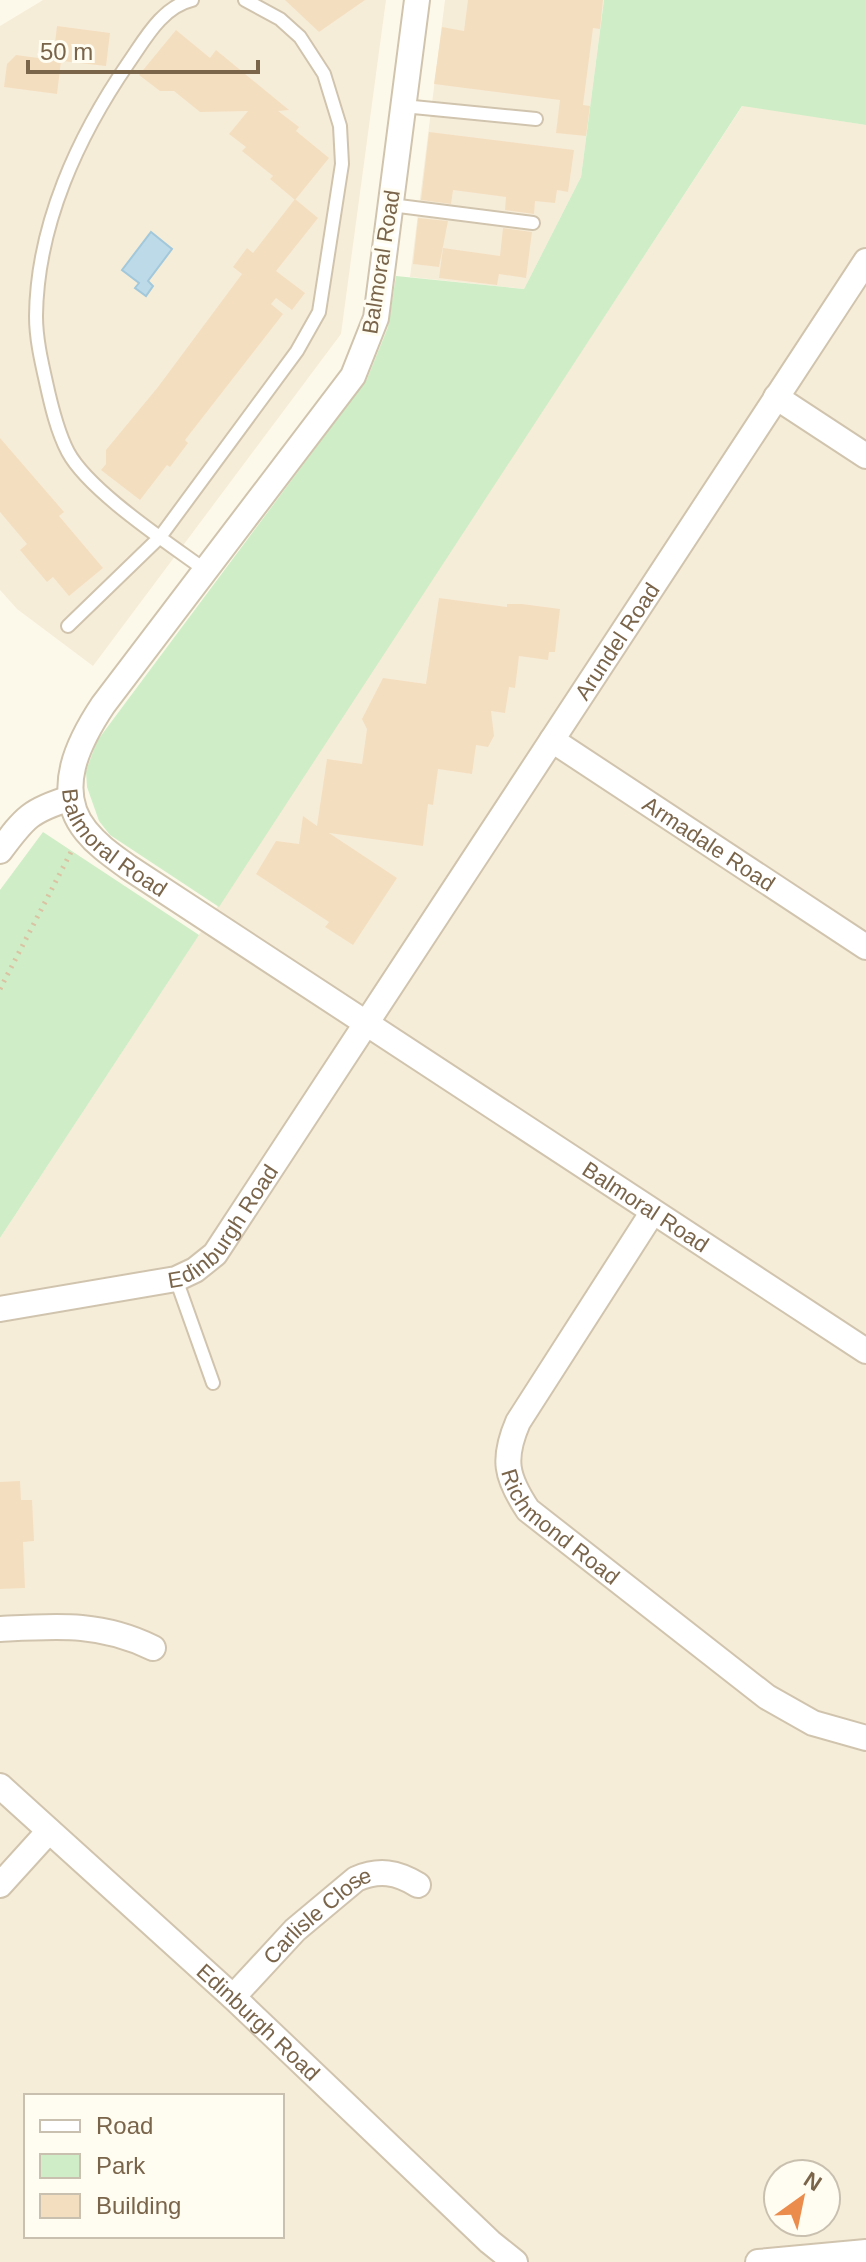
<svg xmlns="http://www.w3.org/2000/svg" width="866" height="2262" font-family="Arial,sans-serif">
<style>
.residential{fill:#f6edd8;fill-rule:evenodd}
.green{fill:#cfedc7}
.water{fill:#bddae9;stroke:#a2c8db;stroke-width:2}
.building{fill:#f4dec0}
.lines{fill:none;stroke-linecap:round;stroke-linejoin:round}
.lane-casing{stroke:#d1c4ae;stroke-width:16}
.street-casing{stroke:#d1c4ae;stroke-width:28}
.path{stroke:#dac2a2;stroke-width:5;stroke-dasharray:2 6;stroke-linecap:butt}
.lane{stroke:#fff;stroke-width:12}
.street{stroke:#fff;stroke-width:24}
.labels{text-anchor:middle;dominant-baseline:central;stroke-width:6;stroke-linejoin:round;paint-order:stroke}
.street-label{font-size:22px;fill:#7a654b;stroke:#fffcf1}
</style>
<rect width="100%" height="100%" fill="#fdf9ea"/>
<path class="residential" d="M 43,0 L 386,0 L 341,334 L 93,666 L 17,609 L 0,590 L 0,26 Z
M 445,0 L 604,0 L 581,177 L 524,289 L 410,277 Z
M 743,105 L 866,125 L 866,2262 L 0,2262 L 0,1238 ZM 26,2096 L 282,2096 L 282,2236 L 26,2236 ZM 778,2174 L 826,2174 L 826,2222 L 778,2222 Z"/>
<path class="green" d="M 604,0 L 866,0 L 866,125 L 742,106 L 219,907 L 110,835 L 99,821 L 87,787 L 86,771 L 97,741 L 367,379 L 388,327 L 396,276 L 524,289 L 581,177 Z
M 43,832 L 199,935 L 0,1238 L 0,890 Z"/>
<path class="water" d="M 151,232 L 172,249 L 148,281 L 153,286 L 146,296 L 135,288 L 139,283 L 122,270 Z"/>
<path class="building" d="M 285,0 L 365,0 L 319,32 Z
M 468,0 L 603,0 L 600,29 L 593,28 L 583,105 L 590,106 L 586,136 L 556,133 L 560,100 L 434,84 L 442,27 L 464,31 Z
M 57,26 L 110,33 L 106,66 L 53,60 Z
M 176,30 L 210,58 L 216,50 L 289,110 L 278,111 L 299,127 L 296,131 L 329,158 L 295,200 L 270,179 L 273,176 L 242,151 L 246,147 L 229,134 L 248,111 L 200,112 L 174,91 L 160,91 L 139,75 Z
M 16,55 L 61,61 L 57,94 L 4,87 L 7,64 Z
M 429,132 L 574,150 L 568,192 L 557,190 L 555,203 L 535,201 L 534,214 L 505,210 L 506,197 L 453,190 L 451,204 L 421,200 Z
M 295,199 L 318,218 L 276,271 L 305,293 L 292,310 L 276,298 L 271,304 L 283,314 L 185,440 L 188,443 L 170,467 L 167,465 L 140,500 L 101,470 L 106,464 L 106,450 L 158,387 L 242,274 L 233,267 L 247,248 L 253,253 Z
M 418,218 L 448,221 L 439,267 L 413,264 Z
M 503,228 L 532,232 L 526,278 L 499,274 L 497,285 L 439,278 L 443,248 L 500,256 Z
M 0,438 L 64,512 L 59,516 L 103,568 L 69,596 L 53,577 L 47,582 L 20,550 L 27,544 L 0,512 Z
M 439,598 L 507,607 L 507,604 L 522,604 L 560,609 L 555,652 L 549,652 L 548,660 L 519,656 L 515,688 L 509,687 L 505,713 L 491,711 L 494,736 L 488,747 L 476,745 L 472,774 L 438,769 L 433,805 L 428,804 L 423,846 L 329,833 L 397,878 L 353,945 L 325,927 L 329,922 L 256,874 L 276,841 L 299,844 L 303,816 L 317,826 L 327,759 L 362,764 L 367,729 L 362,719 L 383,678 L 426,684 Z
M 20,1481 L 21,1500 L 32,1500 L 34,1541 L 23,1542 L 25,1588 L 0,1589 L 0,1482 Z"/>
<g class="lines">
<g class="lane-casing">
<path id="lane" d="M 192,0 C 162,7 145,39 129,62 C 78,136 37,225 36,316 C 36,338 41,360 46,382 C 51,405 57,431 68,452 C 89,491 167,542 205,570
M 403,106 L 536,119
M 391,205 L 533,223
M 68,626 L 160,537 L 297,351 L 319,312 L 342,164 L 340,126 L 324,74 L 300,37 L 280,19 L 245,0
M 176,1279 L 213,1383"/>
</g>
<g class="street-casing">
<g id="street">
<path id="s1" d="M 417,0 L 376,318 L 353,376 L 103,705 C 79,741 53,791 86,831 C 98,846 113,856 128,867 L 866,1351"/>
<path d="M 776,397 L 866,456"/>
<path id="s2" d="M 552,740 L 866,947"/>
<path d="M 0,851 C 25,817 31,810 71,798"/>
<path id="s3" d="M 652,1213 L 518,1422 C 502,1459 506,1477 528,1510 L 767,1697 L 813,1723 L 866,1738"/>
<path id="s4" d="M 0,1309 L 176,1279 L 195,1270 L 215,1254 L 866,261"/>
<path d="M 0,1629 C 56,1626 101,1622 153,1648"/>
<path id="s5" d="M 0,1786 L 233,1997 L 490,2242 L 515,2262"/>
<path d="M 0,1885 L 49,1831"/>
<path id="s6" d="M 233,1997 L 295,1930 L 356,1879 C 379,1869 397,1872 418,1885"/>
<path d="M 758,2262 L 866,2252"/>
</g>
</g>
<path class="path" d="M 0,989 L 71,852"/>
<use href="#lane" class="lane"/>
<use href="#street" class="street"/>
</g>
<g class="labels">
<g class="street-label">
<text transform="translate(381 262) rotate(-81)">Balmoral Road</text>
<text stroke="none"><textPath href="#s4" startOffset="958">Arundel Road</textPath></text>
<text stroke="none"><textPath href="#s1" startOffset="960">Balmoral Road</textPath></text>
<text stroke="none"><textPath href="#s2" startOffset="188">Armadale Road</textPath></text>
<text stroke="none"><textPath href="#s1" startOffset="1608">Balmoral Road</textPath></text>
<text stroke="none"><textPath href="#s4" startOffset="250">Edinburgh Road</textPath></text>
<text stroke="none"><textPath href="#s3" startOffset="376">Richmond Road</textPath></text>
<text stroke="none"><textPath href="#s6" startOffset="118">Carlisle Close</textPath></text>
<text stroke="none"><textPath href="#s5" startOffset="350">Edinburgh Road</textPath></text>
</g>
</g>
<rect x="24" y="2094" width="260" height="144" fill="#fffcf1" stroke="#cac0af" stroke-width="2"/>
<rect x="40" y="2120" width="40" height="12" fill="#ffffff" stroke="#cac0af" stroke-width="2"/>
<text x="96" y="2134" font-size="24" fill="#7a654b">Road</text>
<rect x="40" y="2154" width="40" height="24" fill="#cfedc7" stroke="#cac0af" stroke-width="2"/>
<text x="96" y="2174" font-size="24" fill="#7a654b">Park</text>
<rect x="40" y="2194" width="40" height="24" fill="#f4dec0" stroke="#cac0af" stroke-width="2"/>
<text x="96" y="2214" font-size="24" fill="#7a654b">Building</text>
<g transform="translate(802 2198) rotate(33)"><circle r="38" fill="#fffcf1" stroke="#cac0af" stroke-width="2"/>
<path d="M0-6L14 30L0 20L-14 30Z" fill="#eb8c4c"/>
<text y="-12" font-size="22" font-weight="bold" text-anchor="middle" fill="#7a654b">N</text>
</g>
<path d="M28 60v12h230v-12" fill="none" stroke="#7a654b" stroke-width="4"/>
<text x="40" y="60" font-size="24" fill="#7a654b" stroke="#fffcf1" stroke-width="6" paint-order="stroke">50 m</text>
</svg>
